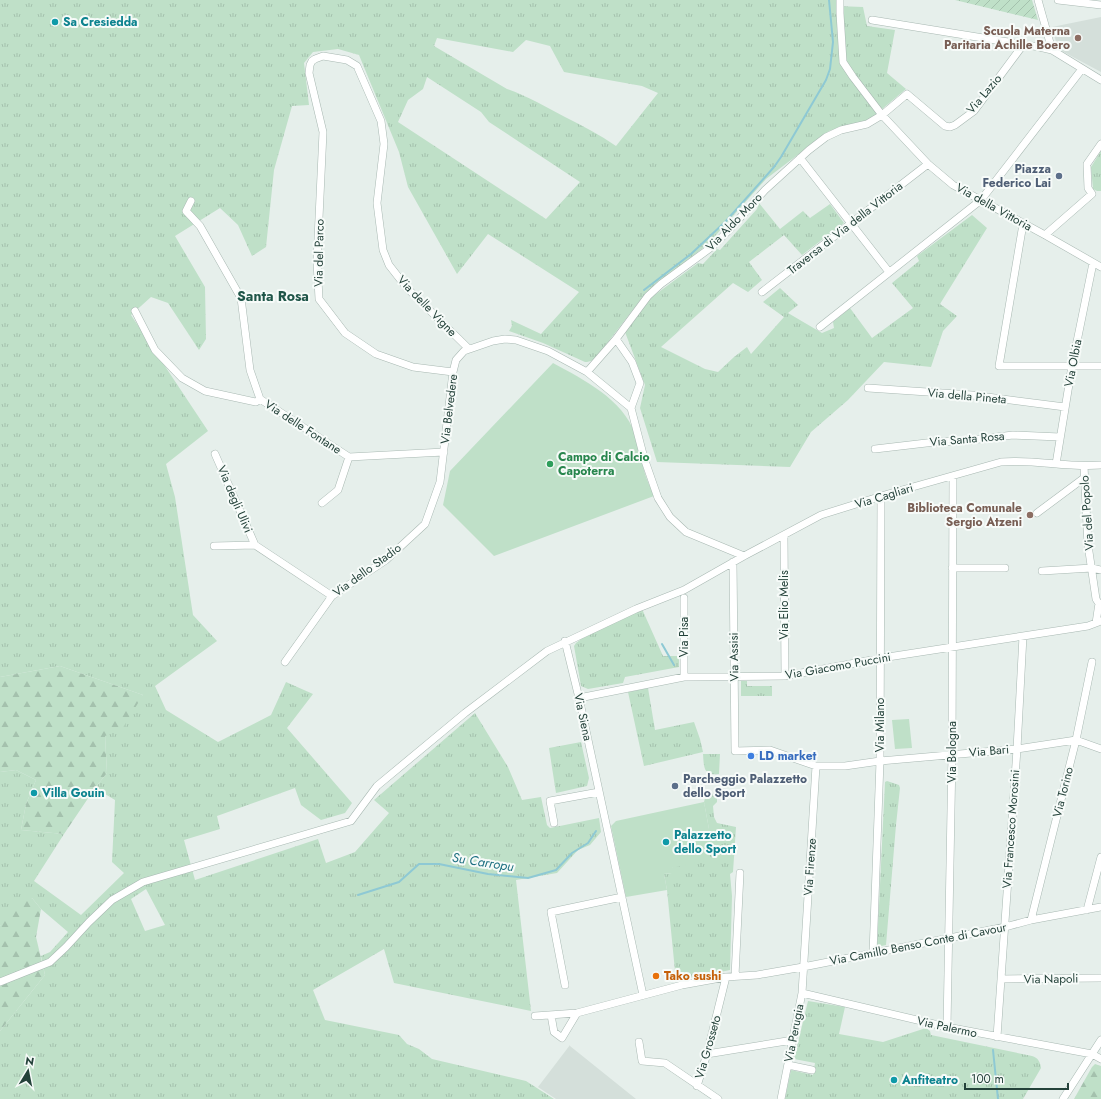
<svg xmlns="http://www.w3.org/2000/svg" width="1101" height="1099" font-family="Jost,sans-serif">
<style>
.built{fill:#d4dfda}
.grass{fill:url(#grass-tufts);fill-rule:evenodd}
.forest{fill:url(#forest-firs)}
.garden{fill:url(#garden-furrows)}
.pitch{fill:#bfe0c8}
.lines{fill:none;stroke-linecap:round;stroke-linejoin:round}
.stream{stroke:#8ec9d4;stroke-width:2}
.minor-casing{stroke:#a8b8b2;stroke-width:8}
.minor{stroke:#fff;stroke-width:7}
.culture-dot{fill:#0f9aa8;stroke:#f7fbf9;stroke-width:1.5}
.education-dot{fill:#8d6e63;stroke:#f7fbf9;stroke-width:1.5}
.service-dot{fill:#5c6f8a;stroke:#f7fbf9;stroke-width:1.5}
.leisure-dot{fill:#2e9e5b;stroke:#f7fbf9;stroke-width:1.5}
.shop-dot{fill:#3f7fe0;stroke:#f7fbf9;stroke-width:1.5}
.food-dot{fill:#e8710a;stroke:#f7fbf9;stroke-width:1.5}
.labels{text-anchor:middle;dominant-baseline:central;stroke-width:4;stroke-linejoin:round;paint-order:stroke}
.culture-label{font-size:12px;font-weight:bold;fill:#0d838f;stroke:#f7fbf9;text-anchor:start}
.education-label{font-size:12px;font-weight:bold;fill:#785e54;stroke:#f7fbf9;text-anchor:end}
.street-label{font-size:12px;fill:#24423a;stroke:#f7fbf9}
.service-label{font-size:12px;font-weight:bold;fill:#4e5e75;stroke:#f7fbf9;text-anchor:end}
.leisure-label{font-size:12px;font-weight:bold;fill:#27864d;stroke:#f7fbf9;text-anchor:start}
.shop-label{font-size:12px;font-weight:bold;fill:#366cbe;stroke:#f7fbf9;text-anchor:start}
.food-label{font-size:12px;font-weight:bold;fill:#c56008;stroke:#f7fbf9;text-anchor:start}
.water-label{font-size:13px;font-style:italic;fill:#1c6f80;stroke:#f7fbf9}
.quarter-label{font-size:14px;font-weight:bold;fill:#1f5548;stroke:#f7fbf9}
</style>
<defs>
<pattern id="grass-tufts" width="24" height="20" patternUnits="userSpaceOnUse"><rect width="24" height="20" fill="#bfe0c8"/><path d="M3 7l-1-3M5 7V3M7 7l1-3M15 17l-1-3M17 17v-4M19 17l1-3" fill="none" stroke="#a4c1ad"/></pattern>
<pattern id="forest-firs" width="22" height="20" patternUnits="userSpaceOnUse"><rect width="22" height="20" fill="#bfe0c8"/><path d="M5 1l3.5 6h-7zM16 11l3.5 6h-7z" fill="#a4c1ad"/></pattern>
<pattern id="garden-furrows" width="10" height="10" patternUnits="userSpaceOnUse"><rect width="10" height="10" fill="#bfe0c8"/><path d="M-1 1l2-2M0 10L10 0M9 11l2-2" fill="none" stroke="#a4c1ad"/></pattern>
</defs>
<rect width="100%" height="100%" fill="#e6efeb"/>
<path class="built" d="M 1101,17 L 1101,72 L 1058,49 L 1052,27 Z
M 570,1045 L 570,1046 L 636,1099 L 556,1099 L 538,1087 Z"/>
<path class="grass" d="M 0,0 L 837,0 L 837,6 L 863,7 L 867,26 L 895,30 L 887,73 L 906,89 L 869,120 L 829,131 L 766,179 L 708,244 L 645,294 L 598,355 C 594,360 591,362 585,362 L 543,343 L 509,331 L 512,326 L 511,320 L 541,334 L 579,292 L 488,234 L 457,274 L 408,187 L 399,152 L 392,135 L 359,55 L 338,49 L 313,52 L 304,63 L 309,105 L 292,106 L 274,170 L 266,247 L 252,256 L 238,225 L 220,208 L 175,236 L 205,287 L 206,339 L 199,350 L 168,303 L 151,297 L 131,315 L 208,431 L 166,464 L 175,497 L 193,615 L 217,641 L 155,686 L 166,710 L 218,742 L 271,715 L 286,682 L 313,694 L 287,728 L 352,803 L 345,813 L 321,820 L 301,805 L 295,788 L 217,816 L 220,829 L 184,840 L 195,880 L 318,839 L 326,863 L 355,852 L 389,813 L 374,800 L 475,713 L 508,767 L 522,800 L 541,797 L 547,825 L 550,828 L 599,818 L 601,832 L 590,845 L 578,850 L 557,873 L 516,880 L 531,1011 L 394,983 L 384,949 L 313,990 L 325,1020 L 399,1035 L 407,1044 L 419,1049 L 432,1059 L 526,1081 L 554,1099 L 0,1099 L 0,1031 L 45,975 L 41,956 L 50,952 L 68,932 L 41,909 L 32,898 L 0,926 L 0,772 L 16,770 L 36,780 L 26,804 L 21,830 L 64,834 L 34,881 L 81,915 L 124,873 L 112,862 L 115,800 L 95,788 L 107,773 L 105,735 L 143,695 L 60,666 L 0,677 ZM 437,38 L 513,52 L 526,40 L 550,46 L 564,72 L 642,86 L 658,93 L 616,146 C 600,135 583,126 565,117 C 546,107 527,96 507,89 L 434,46 ZM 427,77 L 481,112 L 489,122 L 580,182 L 546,219 L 398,122 L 408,100 L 423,89 ZM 146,889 L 165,925 L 145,931 L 131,899 Z
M 1101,151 L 1101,191 L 1097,191 L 1093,189 L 1091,167 Z
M 759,203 L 780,229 L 803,211 L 810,218 L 830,204 L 844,223 L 802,255 L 784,235 L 749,262 L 762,280 L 748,292 L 733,283 L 661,347 L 705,369 L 718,372 L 734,357 L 747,347 L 751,354 L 784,317 L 763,302 L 780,288 L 798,305 L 788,313 L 822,333 L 834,328 L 833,322 L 850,308 L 872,338 L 913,308 L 892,283 L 919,261 L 917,256 L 972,215 L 987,228 L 940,304 L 957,316 L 943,331 L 931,367 L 884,362 L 848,400 L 811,432 L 790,467 L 657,462 L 640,408 L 645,385 L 625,332 L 652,297 L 698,263 L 703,264 L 717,249 L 720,250 L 757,209 Z
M 642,609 L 663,656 L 679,656 L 679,667 L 625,677 L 623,683 L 588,689 L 581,686 L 574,646 L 576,643 L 580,640 L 581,638 Z
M 741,681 L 747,681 L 747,686 L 772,686 L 772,696 L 741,696 Z
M 648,688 L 655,730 L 694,722 L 700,739 L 703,752 L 644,766 L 628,692 Z
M 581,742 L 589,778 L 587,786 L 556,793 L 549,748 Z
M 703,754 L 720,754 L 719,774 C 703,776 704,767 703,754 Z
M 887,781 L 899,785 L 900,788 L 896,825 L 886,945 L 877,947 L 885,782 Z
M 714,793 L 717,798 L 717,802 L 713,806 L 714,817 L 717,823 L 736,827 L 733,872 L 730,874 L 732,896 L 730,970 L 676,981 L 667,890 L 664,874 L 672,873 L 672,868 L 709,829 L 704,802 L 705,798 L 708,799 L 712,794 Z
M 808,1001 L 845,1007 L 839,1034 L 883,1042 L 926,1028 L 930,1031 L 931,1035 L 1032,1056 C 1038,1058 1040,1061 1041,1068 L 1023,1099 L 785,1099 L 791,1070 L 813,1075 L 815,1063 L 794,1059 Z"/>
<path class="forest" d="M 60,666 L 143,695 L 122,729 L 105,736 L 107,773 L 95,788 L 64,834 L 21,830 L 26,804 L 36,780 L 16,770 L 0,772 L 0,677 Z
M 32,898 L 41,909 L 36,937 L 45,975 L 0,1031 L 0,926 L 19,902 Z
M 1095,1064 L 1101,1066 L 1101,1099 L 1074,1099 L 1092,1067 Z"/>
<path class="garden" d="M 955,0 L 1032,0 L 1038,20 Z"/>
<path class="pitch" d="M 553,363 C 584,380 623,399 635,434 C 639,446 641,459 644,470 C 646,479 651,488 654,496 L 494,556 L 443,505 L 450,471 Z
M 909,719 L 912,748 L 895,749 L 892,720 Z
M 704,802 L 709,829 L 708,860 L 672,868 L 672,873 L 664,874 L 667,890 L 626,897 L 611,826 L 616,821 Z"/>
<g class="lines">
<path class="stream" d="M 644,290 L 691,254 L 726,221 L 774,167 L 781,157 L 826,80 L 830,69 L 833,42 L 829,0
M 662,644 L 674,665
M 358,895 L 399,882 L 419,864 L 439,864 L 488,874 L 528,878 L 556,870 L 572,853 L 588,843 L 596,831
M 993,1050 L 998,1099"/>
<g class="minor-casing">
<path id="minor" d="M 840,0 L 840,13 L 843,62 L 853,77 L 882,115 L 928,164 L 953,185 L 1045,235 L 1101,267
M 1038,0 L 1052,50
M 1058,0 L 1101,5
M 872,20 L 1039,47 L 1052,50 L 1101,80
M 800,158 L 889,272
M 191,201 L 186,211 L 200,226 L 241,298 L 250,370 L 260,399 L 349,457 L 444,452
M 1023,224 L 999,366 L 1101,366
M 1045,235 L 1092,194 L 1088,188 L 1087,164 L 1101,144
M 762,292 L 928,164
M 135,311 L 155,350 L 182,378 L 205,391 L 256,402 L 260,399
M 820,327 L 981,200 L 1082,69
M 616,339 L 632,362 L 640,383 L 631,408
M 453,372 L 413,367 L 376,354 L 345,333 L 319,299 L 317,261 L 323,132 L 309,73 L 310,65 L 312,61 L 315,59 L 323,56 L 347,60 L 357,66 L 381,121 L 384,144 L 377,203 L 383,250 L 389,265 L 407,288 L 469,349
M 587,372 L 616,339 L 648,296 L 661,284 L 713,246 L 729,230 L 765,190 L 809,150 L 826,137 L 841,130 L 867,124 L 882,115 L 907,94 L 945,126 L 950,127 L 955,125 L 974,111 L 1023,45
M 868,388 L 972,395 L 1065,407
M 875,449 L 935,442 L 964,441 L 1013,435 L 1060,437
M 215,454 L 255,545 L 332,596
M 1056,464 L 1072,366 L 1093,263
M 1084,466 L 1088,545 L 1096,599 L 1101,607
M 322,503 L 338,490 L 349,457
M 1037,513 L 1084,478
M 784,535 L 785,676
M 214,546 L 255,545
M 733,562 L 735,751 L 770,750 L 816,766 L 845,766 L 880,761 L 1017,749 L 1076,740 L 1101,749
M 952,568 L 1005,568
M 1042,571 L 1092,568 L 1101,570
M 1096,623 L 1099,603
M 565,641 L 579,698 L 643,995
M 285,662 L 332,596 L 386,560 L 425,524 L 440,482 L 453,372 L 456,360 L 464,351 L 493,341 L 505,339 L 516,340 L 548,351 L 587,372 L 631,408 L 644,458 L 658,498 L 670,517 L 686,532 L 744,556
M 684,677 L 684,598
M 579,698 L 684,677 L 785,676 L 888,657 L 1088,626 L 1101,621
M 554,823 L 550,801 L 599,792
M 1087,910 L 1101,857
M 1031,920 L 1076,740 L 1092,662
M 873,954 L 880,761 L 881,496
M 735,976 L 740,873
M 1001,979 L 1101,978
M 0,982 L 50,962 L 66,947 L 89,922 L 112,900 L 143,882 L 351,821 L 377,786 L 465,713 L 547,651 L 636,609 L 684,590 L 744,556 L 821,515 L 888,494 L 1001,462 C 1034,459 1068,468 1101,465
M 565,985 L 551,912 L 622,897
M 802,993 L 947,1027 L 1092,1054 L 1101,1059
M 577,1013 L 682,985 L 726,977 L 757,975 L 803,967 L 1005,927 L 1031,920 L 1101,907
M 535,1016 L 577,1013 L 562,1038 L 554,1032 L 551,1015
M 947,1027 L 952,755 L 953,476
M 997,1037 L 1017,749 L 1023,636
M 639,1042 L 642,1061 L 665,1063 L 718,1099
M 707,1054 L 793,1040
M 788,1065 L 812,1070
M 697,1086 L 707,1054 L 726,977
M 781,1099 L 802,993 L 816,766
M 1063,1099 L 1101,1040"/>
</g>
<use href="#minor" class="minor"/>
</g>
<g class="culture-dot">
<circle cx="55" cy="22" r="4"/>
<circle cx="34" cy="793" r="4"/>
<circle cx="666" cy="842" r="4"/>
<circle cx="894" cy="1080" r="4"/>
</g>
<g class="education-dot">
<circle cx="1078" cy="38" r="4"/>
<circle cx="1030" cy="515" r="4"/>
</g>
<g class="service-dot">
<circle cx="1059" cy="176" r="4"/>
<circle cx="675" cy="786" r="4"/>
</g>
<circle class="leisure-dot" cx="550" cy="464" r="4"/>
<circle class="shop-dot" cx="751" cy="756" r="4"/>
<circle class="food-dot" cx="656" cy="976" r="4"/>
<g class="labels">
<g class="culture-label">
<text x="63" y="22">Sa Cresiedda</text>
<text x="42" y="793">Villa Gouin</text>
<text x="674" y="835">Palazzetto<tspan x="674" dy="14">dello Sport</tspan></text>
<text x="902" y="1080">Anfiteatro</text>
</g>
<g class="education-label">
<text x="1070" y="31">Scuola Materna<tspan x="1070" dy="14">Paritaria Achille Boero</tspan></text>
<text x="1022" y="508">Biblioteca Comunale<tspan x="1022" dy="14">Sergio Atzeni</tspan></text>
</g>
<g class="street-label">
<text transform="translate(984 94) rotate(-50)">Via Lazio</text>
<text transform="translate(994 207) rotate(29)">Via della Vittoria</text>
<text transform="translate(734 222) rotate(-46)">Via Aldo Moro</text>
<text transform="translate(845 228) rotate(-38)">Traversa di Via della Vittoria</text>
<text transform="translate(319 253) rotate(-89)">Via del Parco</text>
<text transform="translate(427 306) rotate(46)">Via delle Vigne</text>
<text transform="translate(1073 363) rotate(-79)">Via Olbia</text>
<text transform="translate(967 396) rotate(5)">Via della Pineta</text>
<text transform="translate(449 409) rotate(-83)">Via Belvedere</text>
<text transform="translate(303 427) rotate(33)">Via delle Fontane</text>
<text transform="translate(967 439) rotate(-5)">Via Santa Rosa</text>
<text transform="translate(884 496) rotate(-17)">Via Cagliari</text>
<text transform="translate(235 499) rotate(67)">Via degli Ulivi</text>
<text transform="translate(1087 513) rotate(-94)">Via del Popolo</text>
<text transform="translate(367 570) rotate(-36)">Via dello Stadio</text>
<text transform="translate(784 605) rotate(-90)">Via Elio Melis</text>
<text transform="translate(684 637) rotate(-90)">Via Pisa</text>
<text transform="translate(734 657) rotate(-91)">Via Assisi</text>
<text transform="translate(838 666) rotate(-10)">Via Giacomo Puccini</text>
<text transform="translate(583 717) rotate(78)">Via Siena</text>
<text transform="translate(880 725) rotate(-90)">Via Milano</text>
<text transform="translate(989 751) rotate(-5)">Via Bari</text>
<text transform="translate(952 752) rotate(-90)">Via Bologna</text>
<text transform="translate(1063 792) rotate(-76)">Via Torino</text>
<text transform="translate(1011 829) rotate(-86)">Via Francesco Morosini</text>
<text transform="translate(810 867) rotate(-86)">Via Firenze</text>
<text transform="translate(918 944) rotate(-11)">Via Camillo Benso Conte di Cavour</text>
<text transform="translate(1051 979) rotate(-1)">Via Napoli</text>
<text transform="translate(947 1027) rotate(12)">Via Palermo</text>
<text transform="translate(794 1033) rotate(-79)">Via Perugia</text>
<text transform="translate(708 1047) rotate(-74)">Via Grosseto</text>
</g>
<g class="service-label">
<text x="1051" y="169">Piazza<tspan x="1051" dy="14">Federico Lai</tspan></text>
<text x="683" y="779" text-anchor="start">Parcheggio Palazzetto<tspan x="683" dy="14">dello Sport</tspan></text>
</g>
<g class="leisure-label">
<text x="558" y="457">Campo di Calcio<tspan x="558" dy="14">Capoterra</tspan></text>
</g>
<g class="shop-label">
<text x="759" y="756">LD market</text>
</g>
<g class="food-label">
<text x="664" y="976">Tako sushi</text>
</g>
<g class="water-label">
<text transform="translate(483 862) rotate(9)">Su Carropu</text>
</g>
<g class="quarter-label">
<text x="273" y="296">Santa Rosa</text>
</g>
</g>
<g transform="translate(28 1071) rotate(10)" stroke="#f7fbf9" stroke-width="3" paint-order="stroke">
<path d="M0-3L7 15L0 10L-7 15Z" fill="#24423a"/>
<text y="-6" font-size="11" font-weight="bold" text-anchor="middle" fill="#24423a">N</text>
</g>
<path d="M965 1083v6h103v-6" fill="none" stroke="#24423a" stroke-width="2"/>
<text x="971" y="1083" font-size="12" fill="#24423a" stroke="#f7fbf9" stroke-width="3" paint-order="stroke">100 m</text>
</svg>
